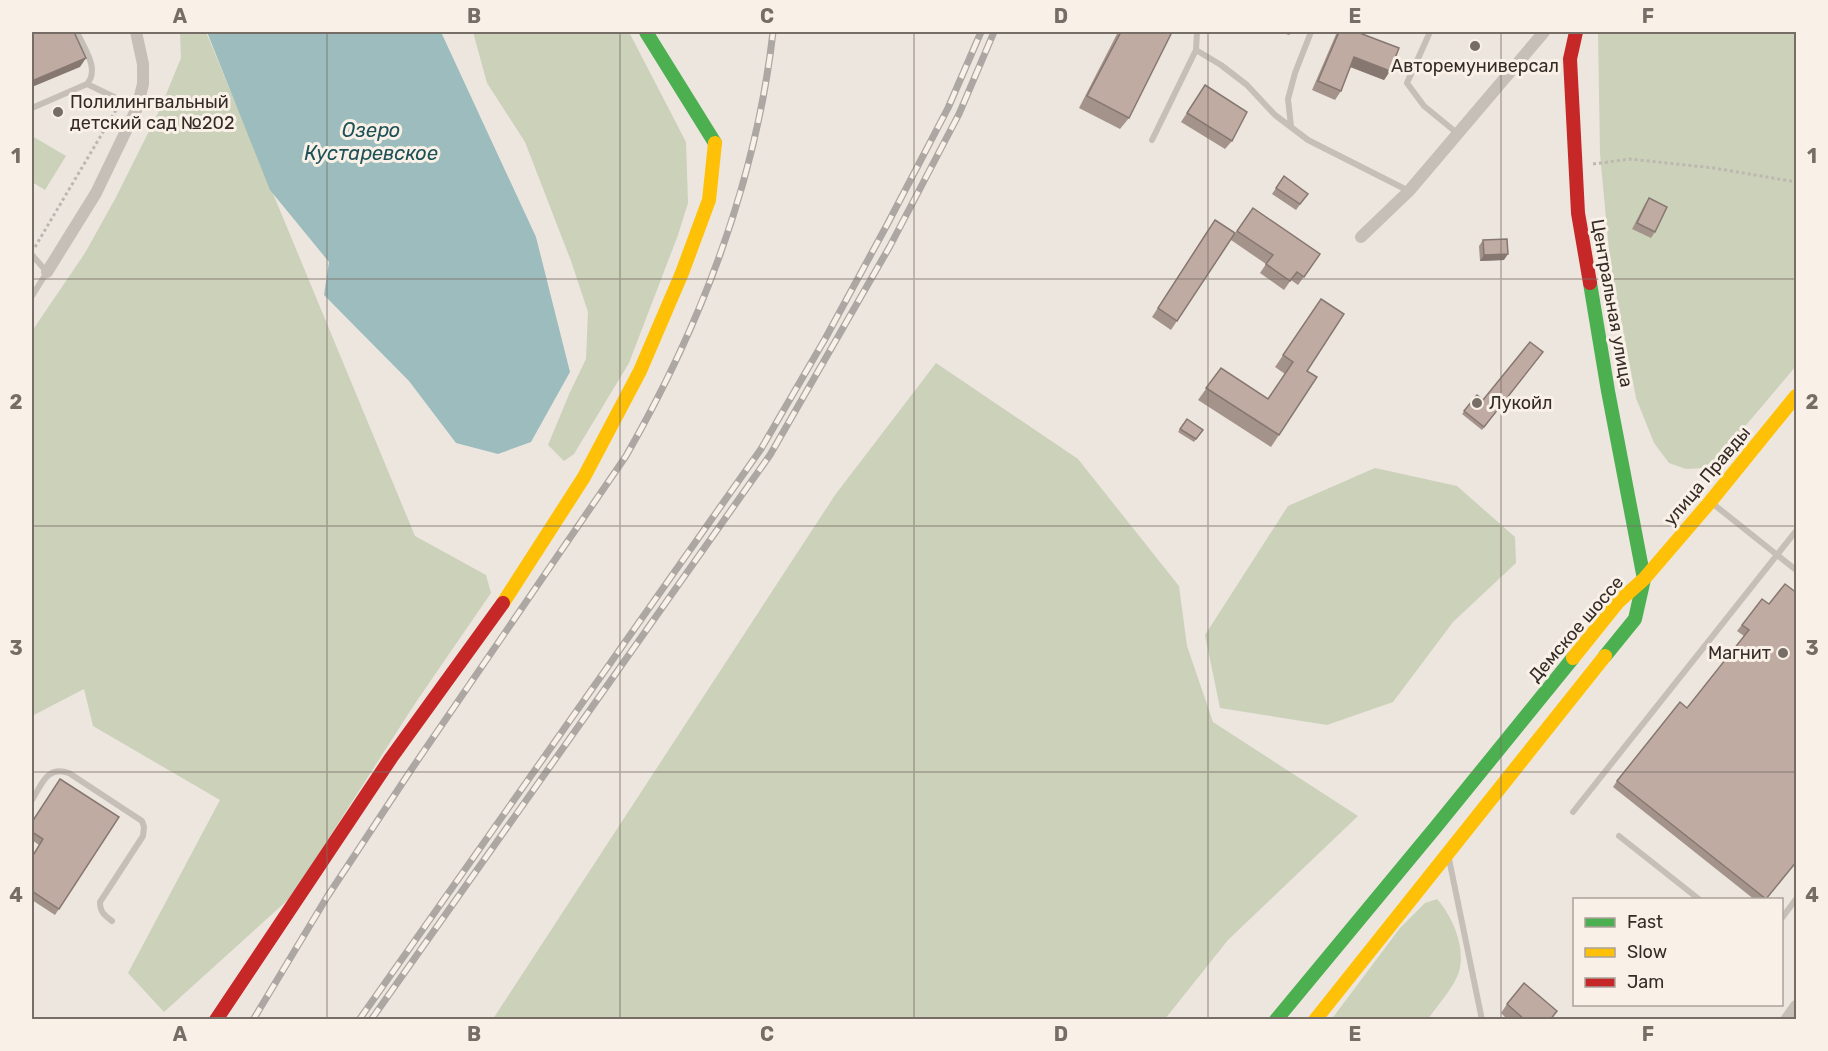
<svg xmlns="http://www.w3.org/2000/svg" width="1828" height="1051" font-family="Rubik,sans-serif">
<style>
.green{fill:#ccd1ba}
.water{fill:#9cbcbd}
.lines{fill:none;stroke-linecap:round;stroke-linejoin:round}
.path{stroke:#beb7b1;stroke-width:3;stroke-dasharray:3 3;stroke-linecap:butt}
.lane{stroke:#c5bfb8;stroke-width:6}
.street{stroke:#c5bfb8;stroke-width:12}
.fast{stroke:#4caf50;stroke-width:14}
.slow{stroke:#ffc107;stroke-width:14}
.jam{stroke:#c62828;stroke-width:14}
.rail-casing{stroke:#aca7a3;stroke-width:7}
.rail{stroke:#f9f1e7;stroke-width:4.5;stroke-dasharray:14;stroke-linecap:butt}
.wall{fill:#a4938a}
.shaded-wall{fill:#867871}
.building{fill:#bfaba1;stroke:#867871;stroke-width:1.5}
.grid{fill:none;stroke:#766d67;stroke-width:1.5;stroke-opacity:0.55}
.poi-dot{fill:#766d67;stroke:#f9f1e7;stroke-width:2}
.labels{text-anchor:middle;dominant-baseline:central;stroke-width:6;stroke-linejoin:round;paint-order:stroke}
.poi-label{font-size:18px;fill:#362c27;stroke:#f9f1e7;text-anchor:start}
.street-label{font-size:18px;fill:#362c27;stroke:#f9f1e7}
.water-label{font-size:20px;font-style:italic;fill:#1d5157;stroke:#f9f1e7}
.neatline{fill:none;stroke:#766d67;stroke-width:2}
.grid-label{font-size:20px;text-anchor:middle;font-weight:bold;fill:#766d67}
</style>
<rect width="100%" height="100%" fill="#ece6df"/>
<path class="green" d="M 180,32 L 206,32 L 415,536 L 486,575 L 491,593 L 414,705 L 291,897 L 164,1012 L 128,973 L 220,800 L 93,726 L 84,689 L 32,716 L 32,331 L 85,253 L 115,199 L 160,109 L 181,58 Z
M 473,32 L 629,32 L 686,142 L 688,203 L 678,235 L 629,363 L 574,454 L 564,461 L 548,445 L 570,392 L 586,359 L 588,312 L 571,261 L 525,142 L 487,83 Z
M 1598,32 L 1796,32 L 1796,366 L 1725,450 L 1704,468 L 1686,469 L 1669,463 L 1654,443 L 1636,398 L 1610,261 L 1600,154 Z
M 32,136 L 66,156 L 45,190 L 32,182 Z
M 936,363 L 1078,459 L 1179,586 L 1187,646 L 1213,722 L 1358,816 L 1228,940 L 1165,1019 L 493,1019 L 835,495 Z
M 1375,468 L 1457,486 L 1515,537 L 1516,563 L 1453,622 L 1393,702 L 1327,725 L 1220,708 L 1205,635 L 1288,506 Z
M 1437,899 C 1454,918 1468,953 1457,977 C 1450,992 1437,1006 1428,1019 L 1331,1020 L 1400,928 L 1425,903 Z"/>
<path class="water" d="M 207,32 L 441,32 L 536,237 L 570,372 L 531,442 L 498,454 L 456,443 L 409,381 L 324,295 L 329,262 L 270,190 Z"/>
<g class="lines">
<path class="path" d="M 1593,164 L 1630,159 L 1714,168 L 1796,182
M 35,247 L 116,110"/>
<path class="lane" d="M 1430,32 L 1407,83 L 1424,106 L 1457,133
M 1196,50 L 1197,32
M 87,84 L 137,108
M 32,108 L 87,84 C 100,69 84,48 77,32
M 1291,126 L 1288,99 L 1295,73 L 1311,32
M 1152,140 L 1196,50 L 1221,65 L 1247,85 L 1275,115 L 1308,140 L 1409,191
M 32,255 L 47,272 L 32,296
M 1712,503 L 1796,570
M 32,800 C 42,784 47,765 69,773 L 142,821 L 144,827 L 143,836 L 100,902 C 100,912 104,915 112,921
M 1573,812 L 1796,531
M 1619,836 L 1700,900
M 1449,859 L 1482,1020
M 1782,918 L 1796,899"/>
<path class="street" d="M 1361,237 L 1409,191 L 1544,32
M 47,272 L 96,193 L 137,108 L 143,84 L 143,64 L 136,32
M 1786,1020 L 1796,1006"/>
<path class="fast" d="M 646,32 L 715,143
M 1590,283 L 1608,391 L 1644,579 L 1635,619 L 1605,656
M 1276,1020 L 1435,828 L 1573,658"/>
<path class="slow" d="M 1644,579 L 1710,502 L 1796,396
M 503,603 L 584,477 L 640,371 L 682,273 L 709,200 L 715,143
M 1573,658 L 1618,602 L 1644,579
M 1315,1020 L 1605,656"/>
<path class="jam" d="M 1576,32 L 1570,59 L 1578,213 L 1590,283
M 216,1020 L 391,758 L 503,603"/>
<g class="rail-casing">
<path id="rail" d="M 253,1020 L 327,897 L 413,767 L 626,456 C 701,325 756,181 773,32
M 359,1020 L 761,449 L 825,339 L 888,223 L 948,108 L 981,32
M 371,1020 L 770,455 L 890,246 L 959,114 L 994,32"/>
</g>
<use href="#rail" class="rail"/>
</g>
<path class="wall" d="M 1118,32 L 1172,32 L 1129,118 L 1120,129 L 1079,108 Z
M 1280,32 L 1292,32 L 1289,35 Z
M 1337,32 L 1357,32 L 1390,71 L 1384,80 L 1350,67 L 1341,91 L 1335,100 L 1312,90 Z
M 1205,85 L 1232,141 L 1225,149 L 1181,122 Z
M 1284,176 L 1308,194 L 1296,210 L 1272,194 Z
M 1649,198 L 1655,232 L 1651,238 L 1632,229 L 1645,204 Z
M 1253,208 L 1320,254 L 1298,285 L 1291,280 L 1284,290 L 1260,273 L 1266,264 L 1231,240 L 1171,330 L 1152,317 L 1209,228 L 1234,235 Z
M 1483,240 L 1504,260 L 1480,261 L 1479,246 Z
M 1321,299 L 1307,371 L 1279,435 L 1271,447 L 1198,400 L 1221,368 L 1268,399 L 1285,374 L 1275,367 Z
M 1543,352 L 1482,430 L 1462,414 L 1477,395 L 1483,400 Z
M 1187,419 L 1203,430 L 1194,442 L 1178,432 Z
M 1762,599 L 1766,900 L 1755,900 L 1613,787 L 1617,781 L 1687,708 L 1744,636 L 1737,631 Z
M 119,817 L 55,915 L 32,900 L 32,857 L 39,845 L 32,840 L 32,822 Z
M 1507,1004 L 1557,1011 L 1551,1020 L 1508,1020 L 1501,1013 Z"/>
<path class="shaded-wall" d="M 1354,57 L 1390,71 L 1384,80 L 1348,66 Z
M 86,58 L 80,67 L 32,87 L 32,81 Z
M 1508,254 L 1504,260 L 1480,261 L 1484,255 Z"/>
<path class="building" d="M 32,32 L 74,32 L 86,58 L 32,81 Z
M 1121,32 L 1172,32 L 1129,118 L 1087,96 Z
M 1339,32 L 1357,32 L 1399,48 L 1390,71 L 1354,57 L 1341,91 L 1318,81 Z
M 1205,85 L 1247,112 L 1232,141 L 1187,113 Z
M 1284,176 L 1308,194 L 1300,204 L 1276,188 Z
M 1649,198 L 1667,207 L 1655,232 L 1637,223 Z
M 1253,208 L 1320,254 L 1304,277 L 1297,272 L 1290,281 L 1266,264 L 1273,255 L 1237,231 Z
M 1215,220 L 1235,233 L 1177,321 L 1158,308 Z
M 1507,239 L 1508,254 L 1484,255 L 1483,240 Z
M 1321,299 L 1344,314 L 1307,371 L 1317,377 L 1279,435 L 1206,388 L 1221,368 L 1268,399 L 1293,362 L 1283,355 Z
M 1530,342 L 1543,352 L 1484,427 L 1464,411 L 1477,395 L 1483,400 Z
M 1187,419 L 1203,430 L 1196,439 L 1180,429 Z
M 1785,584 L 1797,593 L 1797,861 L 1766,899 L 1617,781 L 1680,702 L 1687,708 L 1749,630 L 1742,625 L 1762,599 L 1769,604 Z
M 60,779 L 119,817 L 59,909 L 32,891 L 32,857 L 43,839 L 32,832 L 32,822 Z
M 1524,983 L 1557,1011 L 1550,1020 L 1525,1020 L 1507,1004 Z"/>
<path class="grid" d="M 327,32 L 327,1020M 620,32 L 620,1020M 914,32 L 914,1020M 1208,32 L 1208,1020M 1501,32 L 1501,1020M 32,279 L 1796,279M 32,526 L 1796,526M 32,772 L 1796,772"/>
<g class="poi-dot">
<circle cx="1475" cy="46" r="6"/>
<circle cx="58" cy="112" r="6"/>
<circle cx="1477" cy="403" r="6"/>
<circle cx="1783" cy="653" r="6"/>
</g>
<g class="labels">
<g class="poi-label">
<text x="1475" y="66" text-anchor="middle">Авторемуниверсал</text>
<text x="70" y="102">Полилингвальный<tspan x="70" dy="21">детский сад №202</tspan></text>
<text x="1489" y="403">Лукойл</text>
<text x="1771" y="653" text-anchor="end">Магнит</text>
</g>
<g class="street-label">
<text transform="translate(1612 303) rotate(80)">Центральная улица</text>
<text transform="translate(1707 476) rotate(-50)">улица Правды</text>
<text transform="translate(1576 629) rotate(-49)">Демское шоссе</text>
</g>
<g class="water-label">
<text x="371" y="130">Озеро<tspan x="371" dy="23">Кустаревское</tspan></text>
</g>
</g>
<rect width="1828" height="1051" fill="none" stroke="#f9f1e7" stroke-width="66"/>
<rect x="1573" y="898" width="210" height="108" fill="#f9f1e7" stroke="#aba29a" stroke-width="1.5"/>
<rect x="1585" y="918" width="30" height="9" fill="#4caf50" stroke="#aba29a" stroke-width="1.5"/>
<text x="1627" y="928" font-size="18" fill="#362c27">Fast</text>
<rect x="1585" y="948" width="30" height="9" fill="#ffc107" stroke="#aba29a" stroke-width="1.5"/>
<text x="1627" y="958" font-size="18" fill="#362c27">Slow</text>
<rect x="1585" y="978" width="30" height="9" fill="#c62828" stroke="#aba29a" stroke-width="1.5"/>
<text x="1627" y="988" font-size="18" fill="#362c27">Jam</text>
<rect x="33" y="33" width="1762" height="985" class="neatline"/>
<g class="grid-label">
<text x="180" y="23">A</text>
<text x="474" y="23">B</text>
<text x="767" y="23">C</text>
<text x="1061" y="23">D</text>
<text x="1355" y="23">E</text>
<text x="1648" y="23">F</text>
<text x="16" y="163">1</text>
<text x="1812" y="163">1</text>
<text x="16" y="409">2</text>
<text x="1812" y="409">2</text>
<text x="16" y="655">3</text>
<text x="1812" y="655">3</text>
<text x="16" y="902">4</text>
<text x="1812" y="902">4</text>
<text x="180" y="1041">A</text>
<text x="474" y="1041">B</text>
<text x="767" y="1041">C</text>
<text x="1061" y="1041">D</text>
<text x="1355" y="1041">E</text>
<text x="1648" y="1041">F</text>
</g>
</svg>
